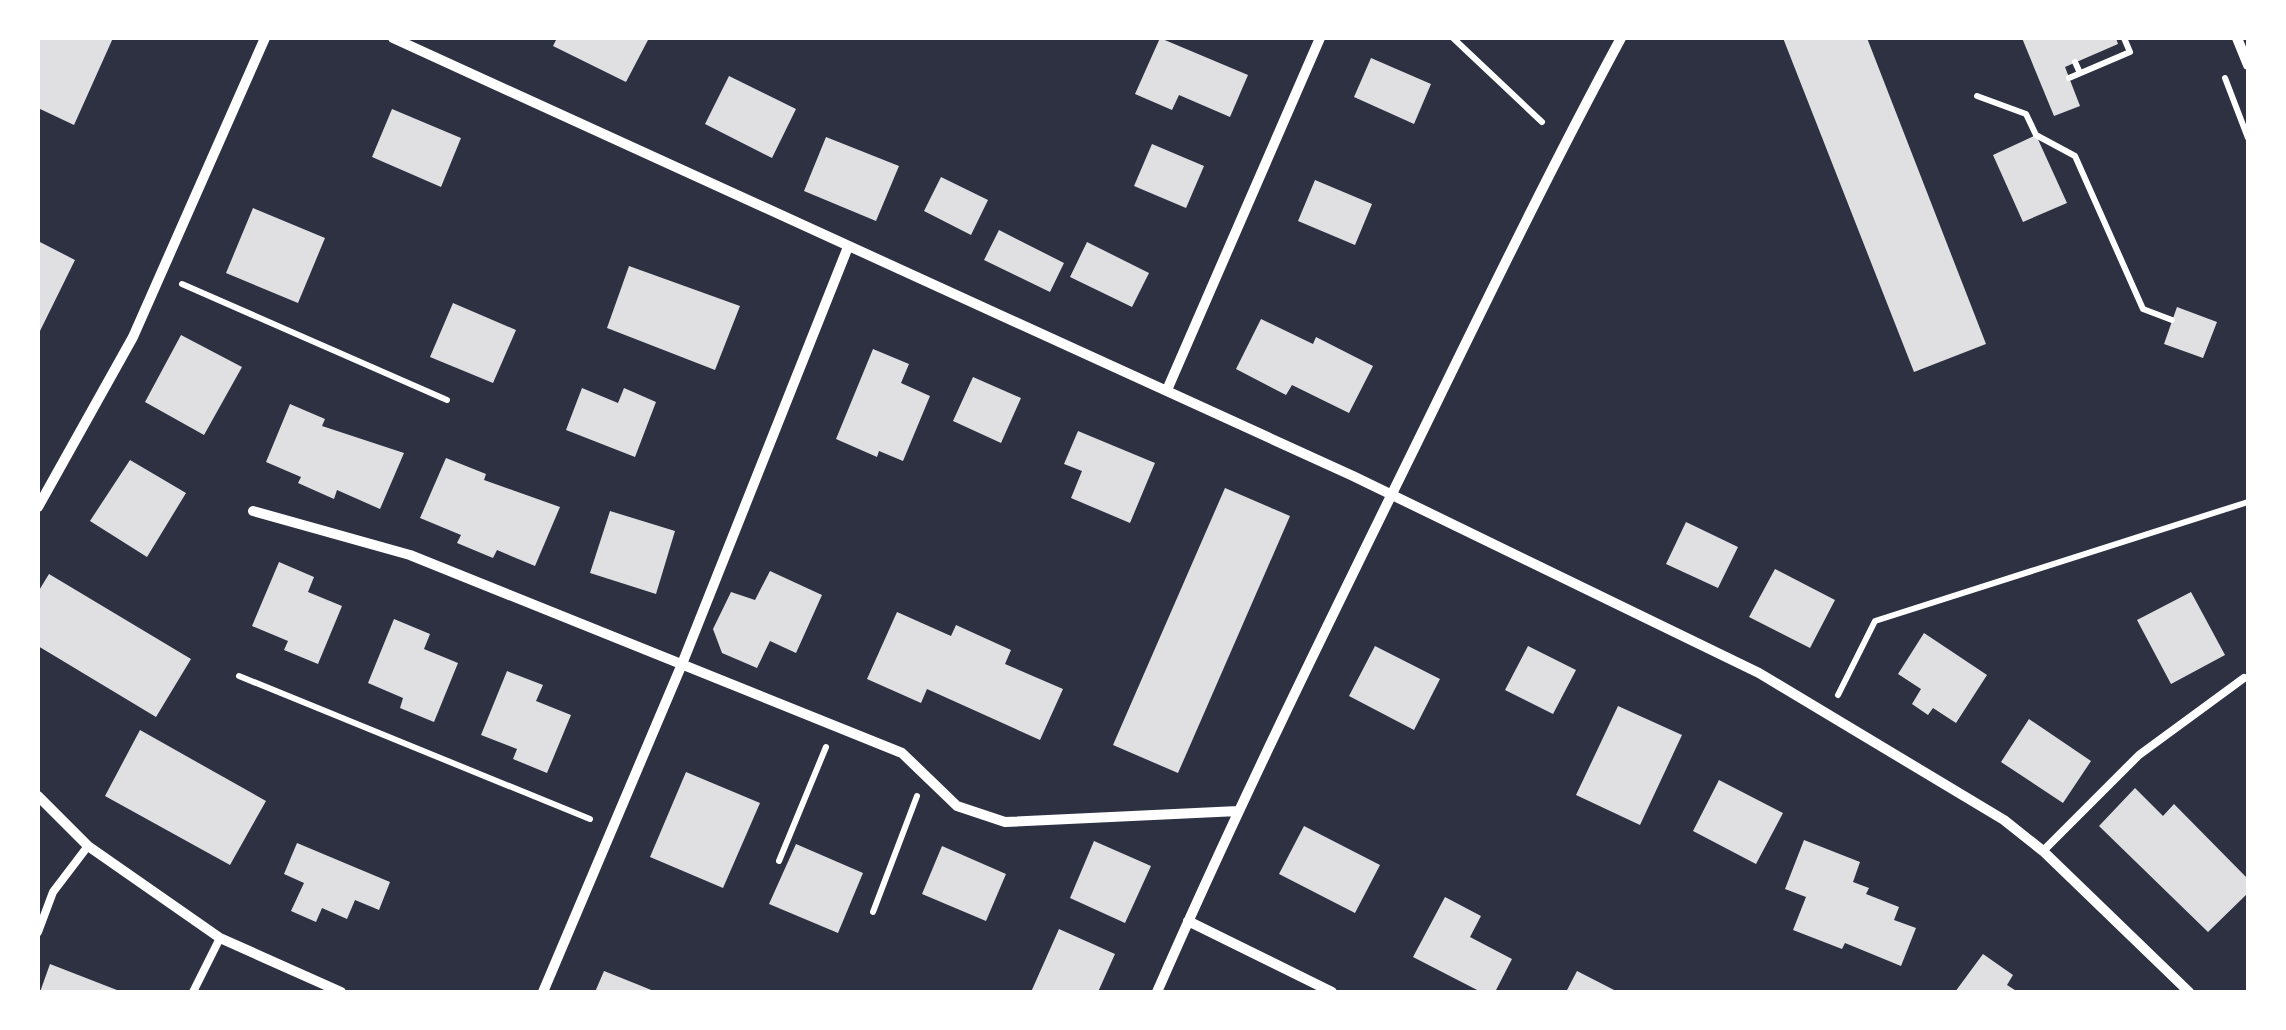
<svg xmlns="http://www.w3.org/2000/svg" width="2286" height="1030" font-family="'Source Sans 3',sans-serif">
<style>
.building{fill:#e0e0e3}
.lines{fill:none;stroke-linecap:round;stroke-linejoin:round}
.path{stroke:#fff;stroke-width:6}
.service{stroke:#fff;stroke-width:8}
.minor{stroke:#fff;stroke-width:10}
</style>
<rect width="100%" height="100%" fill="#2d3142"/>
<path class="building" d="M 38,38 L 113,38 L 74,125 L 38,108 Z
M 557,38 L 649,38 L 626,82 L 553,46 Z
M 1160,38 L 1248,75 L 1230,117 L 1179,95 L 1172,110 L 1135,94 Z
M 1783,38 L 1867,38 L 1986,344 L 1914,372 Z
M 2022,38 L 2116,38 L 2118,44 L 2065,67 L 2080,106 L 2054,116 Z
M 1371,58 L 1431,84 L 1414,124 L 1354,97 Z
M 729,76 L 796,109 L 772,158 L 705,124 Z
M 392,109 L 461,138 L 441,187 L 372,157 Z
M 2036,135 L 2067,203 L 2023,222 L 1993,155 Z
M 826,137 L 899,166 L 876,221 L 804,191 Z
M 1152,144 L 1204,166 L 1186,208 L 1134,186 Z
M 941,177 L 988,200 L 971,235 L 924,211 Z
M 1315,180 L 1372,204 L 1355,245 L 1298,221 Z
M 253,208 L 325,238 L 298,303 L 226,273 Z
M 999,230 L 1064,263 L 1050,292 L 984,260 Z
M 38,241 L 75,260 L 38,335 Z
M 1087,242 L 1149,273 L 1132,307 L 1070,277 Z
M 629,266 L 740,306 L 715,370 L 607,328 Z
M 453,303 L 516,330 L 493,383 L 430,357 Z
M 2177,307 L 2217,322 L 2203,358 L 2164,344 Z
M 1261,319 L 1313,344 L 1316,337 L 1373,366 L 1349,413 L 1292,385 L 1286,395 L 1236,369 Z
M 181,335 L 242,367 L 204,435 L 145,402 Z
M 873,349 L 909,364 L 901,383 L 930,396 L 903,461 L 879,451 L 877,457 L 836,439 Z
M 973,377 L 1021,398 L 1001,443 L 953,421 Z
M 582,388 L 618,403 L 624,388 L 656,402 L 635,457 L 566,430 Z
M 290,404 L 325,419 L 322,426 L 404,453 L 380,509 L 337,490 L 334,499 L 298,483 L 301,477 L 266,462 Z
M 1078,431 L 1155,463 L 1130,523 L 1071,498 L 1082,471 L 1064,464 Z
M 446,458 L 486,474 L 484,480 L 560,507 L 535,566 L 497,550 L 493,558 L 457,543 L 461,535 L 420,518 Z
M 130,460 L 186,493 L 147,557 L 90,521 Z
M 1225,488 L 1290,516 L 1178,773 L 1113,745 Z
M 610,511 L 675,531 L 656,594 L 590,573 Z
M 1686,522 L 1738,547 L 1718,588 L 1666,564 Z
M 279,562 L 314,577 L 308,592 L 342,606 L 318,664 L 284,650 L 288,641 L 252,626 Z
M 1775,569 L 1835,600 L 1810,648 L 1749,617 Z
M 770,571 L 822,595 L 796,653 L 770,641 L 757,668 L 722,653 L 713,629 L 731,592 L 755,600 Z
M 49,574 L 191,659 L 156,717 L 38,646 L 38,592 Z
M 2191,592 L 2225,655 L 2171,684 L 2137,620 Z
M 897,612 L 951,636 L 956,625 L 1011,650 L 1005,664 L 1063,689 L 1040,740 L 927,689 L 921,703 L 867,679 Z
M 394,619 L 430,634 L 424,649 L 458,663 L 434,722 L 400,708 L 403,698 L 368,683 Z
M 1924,633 L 1987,675 L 1956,723 L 1933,708 L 1928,715 L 1912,704 L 1921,689 L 1898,674 Z
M 1375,646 L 1440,679 L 1414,730 L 1349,696 Z
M 1528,646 L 1576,670 L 1553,714 L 1505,690 Z
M 507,671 L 543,685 L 536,701 L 571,715 L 547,773 L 513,759 L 517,749 L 481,735 Z
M 1618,706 L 1682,735 L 1640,825 L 1576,795 Z
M 2029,719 L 2091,761 L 2063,803 L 2001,762 Z
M 140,730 L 266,801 L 230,865 L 105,796 Z
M 686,772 L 760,803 L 723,888 L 650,857 Z
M 1719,780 L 1783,813 L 1756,864 L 1693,831 Z
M 2135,788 L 2163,816 L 2174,804 L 2248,879 L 2248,893 L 2208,932 L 2099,826 Z
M 1304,826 L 1380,865 L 1355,913 L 1279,874 Z
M 1804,840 L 1860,862 L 1853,882 L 1869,888 L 1866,894 L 1899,907 L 1894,920 L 1916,928 L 1901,966 L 1845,943 L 1842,949 L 1793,930 L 1806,897 L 1785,889 Z
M 1094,841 L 1151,866 L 1125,923 L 1070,898 Z
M 297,843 L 390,882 L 379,910 L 355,900 L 347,919 L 322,908 L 316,922 L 291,911 L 304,883 L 284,874 Z
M 796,844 L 863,873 L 838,933 L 769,904 Z
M 942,846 L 1006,874 L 986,921 L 922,894 Z
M 1445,897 L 1481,916 L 1470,937 L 1512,959 L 1495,992 L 1481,992 L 1413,957 Z
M 1059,929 L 1115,954 L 1098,992 L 1031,992 Z
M 1983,954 L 2013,975 L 2007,985 L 2018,992 L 1955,992 Z
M 50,964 L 122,992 L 40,992 Z
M 604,971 L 639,985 L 656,992 L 595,992 Z
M 1577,971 L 1618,992 L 1566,992 Z"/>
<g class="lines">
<path class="path" d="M 1453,38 L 1542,122
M 2075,62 L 2080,73
M 2069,78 L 2130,52 L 2124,38
M 2225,78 L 2248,138
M 1977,96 L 2026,114 L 2036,135 L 2075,156 L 2143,309 L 2172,320
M 182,284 L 447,400
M 239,676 L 590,819
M 1838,695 L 1875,621 L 2248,502
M 779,861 L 826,747
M 873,912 L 917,796"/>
<path class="service" d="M 2043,851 L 2139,755 L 2244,678
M 38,932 L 53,892 L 88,846
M 193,992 L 220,938"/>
<path class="minor" d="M 393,38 L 1353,476 L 1759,673 L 2004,820 L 2043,851 L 2189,992
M 2237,38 L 2248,65
M 1167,390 L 1320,38
M 38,507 L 133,337 L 265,38
M 253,511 L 410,555 L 902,753 L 957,806 L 1005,822 L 1238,811
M 38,796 L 88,846 L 220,938 L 341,992
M 1188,921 L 1332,992
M 543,992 L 682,664 L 848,247
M 1157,992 C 1237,809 1325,630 1413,451 C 1481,312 1548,173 1621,38"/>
</g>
<rect width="2286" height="1030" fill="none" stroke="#ffffff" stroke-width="80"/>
</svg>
